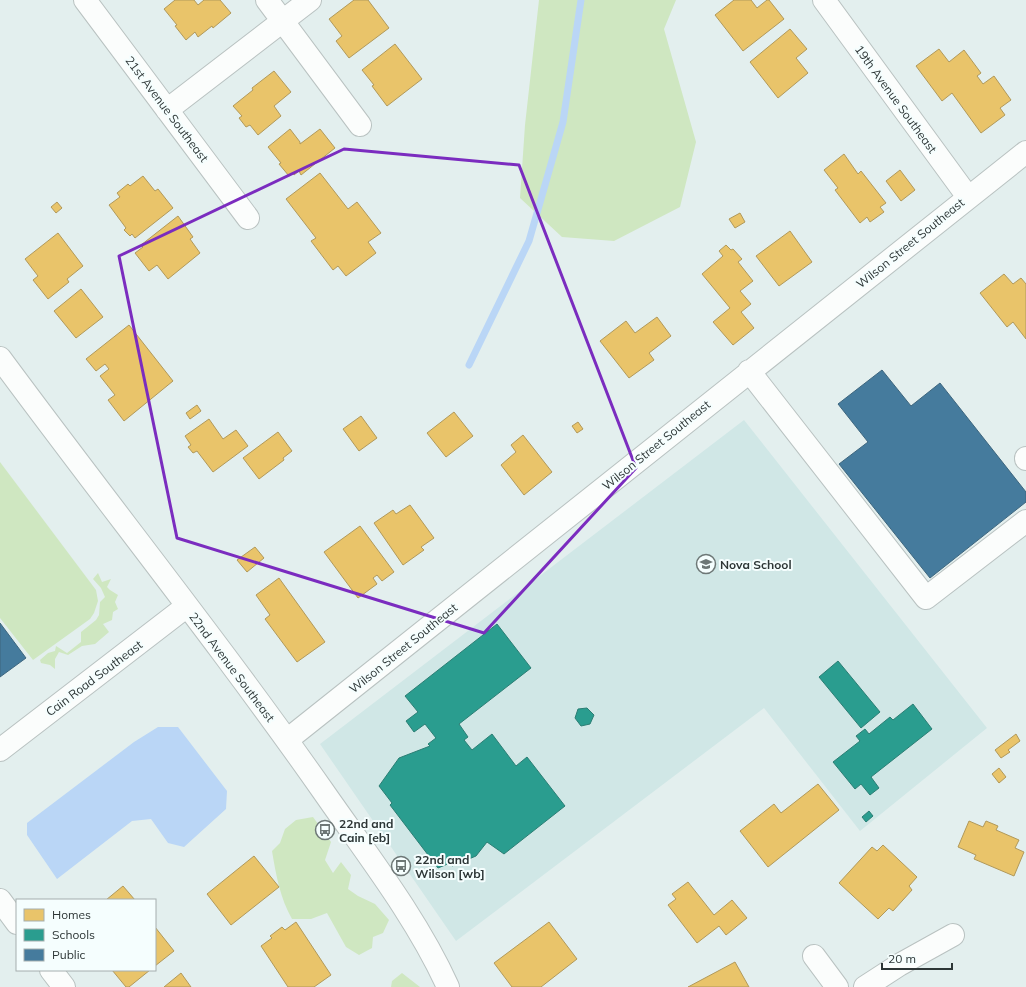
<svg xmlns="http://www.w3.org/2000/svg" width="1026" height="987" font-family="Mulish,sans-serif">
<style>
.built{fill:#d0e7e6}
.green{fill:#cfe7c1}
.water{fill:#bad6f6}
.homes{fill:#e9c46a;stroke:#b1995a}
.schools{fill:#2a9d8f;stroke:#2b7e74}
.public{fill:#457b9d;stroke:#3e667e}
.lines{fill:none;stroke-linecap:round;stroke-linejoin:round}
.stream{stroke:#bad6f6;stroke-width:7}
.minor-casing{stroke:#b9c2c1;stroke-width:24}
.minor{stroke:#fbfdfc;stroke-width:22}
.marked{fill:none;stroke:#7b2cbf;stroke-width:3;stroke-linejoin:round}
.labels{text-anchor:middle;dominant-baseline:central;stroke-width:4;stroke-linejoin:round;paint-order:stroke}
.street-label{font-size:12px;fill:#2d3636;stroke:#f5fefe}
.poi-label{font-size:12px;font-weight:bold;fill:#2d3636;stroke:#f5fefe;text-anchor:start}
</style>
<rect width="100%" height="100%" fill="#e3efee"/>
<path class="built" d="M 744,420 L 987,728 L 860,831 L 764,708 L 456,941 L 320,744 Z"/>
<path class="green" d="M 539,0 L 676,0 L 664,29 L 696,142 L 680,207 L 614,241 L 562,237 L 520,198 L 525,125 Z
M 0,462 L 96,590 L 98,601 L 94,613 L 90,619 L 33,660 L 0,618 Z
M 98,573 L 102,582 L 111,579 L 107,587 L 110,590 L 118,595 L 115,602 L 118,609 L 113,612 L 112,620 L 103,624 L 109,632 L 95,644 L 82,646 L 68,655 L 59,652 L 55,659 L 55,669 L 50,665 L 41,663 L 40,660 L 48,653 L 55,651 L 56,646 L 67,653 L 81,642 L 81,632 L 96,620 L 99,615 L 100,602 L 105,597 L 101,588 L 93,579 Z
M 313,817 L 331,842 L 325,860 L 333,873 L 341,862 L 351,875 L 348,889 L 358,896 L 375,904 L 389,920 L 383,933 L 373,937 L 372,948 L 359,955 L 346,947 L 327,913 L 311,919 L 292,919 C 280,898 276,875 272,851 L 280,843 L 285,829 L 296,820 Z
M 402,973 L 420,987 L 391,987 L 392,981 Z"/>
<path class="water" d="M 158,727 L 178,727 L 227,791 L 226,809 L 184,847 L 168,843 L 151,819 L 132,821 L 57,879 L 27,835 L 27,823 L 134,742 Z"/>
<path class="homes" d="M 175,0 L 194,0 L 198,5 L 204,0 L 220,0 L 231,13 L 213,28 L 212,26 L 198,37 L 195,32 L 186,40 L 175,26 L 177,25 L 164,9 Z
M 354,0 L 368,0 L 389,28 L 349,58 L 336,41 L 342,36 L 329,19 Z
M 734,0 L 751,0 L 757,8 L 767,0 L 769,0 L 784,19 L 743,51 L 715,15 Z
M 790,29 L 807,49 L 796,58 L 808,73 L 778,98 L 750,62 Z
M 395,44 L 422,79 L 387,106 L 372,86 L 374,85 L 362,70 Z
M 939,49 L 949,62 L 964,50 L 981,73 L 977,76 L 983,84 L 994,76 L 1011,100 L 1000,108 L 1005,115 L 981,133 L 952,93 L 942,101 L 916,66 Z
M 274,71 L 291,92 L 274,106 L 281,116 L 258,135 L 250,125 L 246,127 L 239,118 L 242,116 L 233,106 L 253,90 L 252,88 Z
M 290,129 L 300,142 L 300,144 L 320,129 L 335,148 L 301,175 L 299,171 L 294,175 L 293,173 L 289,176 L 279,164 L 281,163 L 268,147 Z
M 844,154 L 858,174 L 861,171 L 886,203 L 880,207 L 884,212 L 870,222 L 867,217 L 860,223 L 835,190 L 838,188 L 824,170 Z
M 900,170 L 915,190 L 901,201 L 886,181 Z
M 320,173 L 348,209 L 357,202 L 381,233 L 368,242 L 376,253 L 346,276 L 338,266 L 333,270 L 311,241 L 316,238 L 286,199 Z
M 143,176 L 155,191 L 158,189 L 173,208 L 135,238 L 132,234 L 130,236 L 124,230 L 126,228 L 109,205 L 120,197 L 117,193 L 128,184 L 130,186 Z
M 57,202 L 62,208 L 56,213 L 51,207 Z
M 740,213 L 745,222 L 735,228 L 729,219 Z
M 178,216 L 193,237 L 190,239 L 200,253 L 168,279 L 157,265 L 149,271 L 135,253 L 143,247 L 141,245 Z
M 790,231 L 812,262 L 779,286 L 756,256 Z
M 58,233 L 83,266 L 67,279 L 69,282 L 48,299 L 33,280 L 38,276 L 25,259 Z
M 726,245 L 731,250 L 733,249 L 742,259 L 738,262 L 753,281 L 740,291 L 751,304 L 741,312 L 754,328 L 733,345 L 713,322 L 730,308 L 702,274 L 723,256 L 719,251 Z
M 1004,274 L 1013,284 L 1021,278 L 1026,284 L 1026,339 L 1013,322 L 1007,327 L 980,293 Z
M 81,289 L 103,317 L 76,338 L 54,311 Z
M 657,317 L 671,336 L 649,353 L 654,360 L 629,378 L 600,341 L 626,321 L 635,333 Z
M 129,325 L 173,381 L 124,421 L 108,400 L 115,395 L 100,376 L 109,369 L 105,364 L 96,371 L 86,359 Z
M 197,405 L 201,411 L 190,419 L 186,413 Z
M 454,412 L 473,436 L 446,457 L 427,433 Z
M 361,416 L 377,438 L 359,451 L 343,429 Z
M 209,419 L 223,439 L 236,430 L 248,446 L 213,472 L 197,451 L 193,453 L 188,447 L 191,445 L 185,436 Z
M 578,422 L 583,429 L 577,433 L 572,426 Z
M 278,432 L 292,451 L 283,458 L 284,460 L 259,479 L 243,458 Z
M 523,435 L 552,472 L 524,495 L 501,465 L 516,452 L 511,445 Z
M 410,505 L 434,538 L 421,547 L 424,550 L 403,565 L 374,523 L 393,510 L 396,514 Z
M 360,526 L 394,572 L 382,581 L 377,575 L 373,578 L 377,584 L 358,598 L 324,552 Z
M 255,547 L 264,558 L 247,572 L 237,560 Z
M 279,578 L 325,642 L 297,662 L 265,619 L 270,615 L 256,595 Z
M 1016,734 L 1020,741 L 1008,750 L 1010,752 L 1001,758 L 995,750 Z
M 999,768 L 1006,777 L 999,783 L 992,774 Z
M 818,784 L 839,810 L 768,867 L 740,831 L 774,804 L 781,813 Z
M 969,821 L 983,827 L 986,821 L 998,826 L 996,830 L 1019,840 L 1015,848 L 1024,852 L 1014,876 L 974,859 L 976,855 L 958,847 Z
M 883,845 L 917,877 L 909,886 L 912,890 L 893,911 L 889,908 L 878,919 L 839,883 L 872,847 L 877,851 Z
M 254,856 L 279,887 L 231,925 L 207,894 Z
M 688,882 L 714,915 L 732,900 L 747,918 L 726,935 L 719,926 L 697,943 L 668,905 L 676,899 L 672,894 Z
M 123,886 L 135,900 L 106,900 Z
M 296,922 L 331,975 L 314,987 L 288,987 L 261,946 L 272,938 L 270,936 L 282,927 L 285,930 Z
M 549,922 L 577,959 L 541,987 L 512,987 L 494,963 Z
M 155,927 L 174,951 L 155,966 Z
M 735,962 L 749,987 L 688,987 Z
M 112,970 L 150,970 L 129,987 L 126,987 Z
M 181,973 L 191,987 L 164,987 Z"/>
<path class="schools" d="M 497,624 L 531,668 L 459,724 L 468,737 L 464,740 L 472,750 L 492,734 L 516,766 L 527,757 L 565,806 L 504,854 L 487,842 L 476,856 L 452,866 L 450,863 L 438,868 L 390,805 L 392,803 L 379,786 L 399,758 L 430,746 L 428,744 L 436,738 L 425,724 L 414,732 L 406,721 L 418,712 L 405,696 Z
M 838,661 L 880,712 L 861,728 L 819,677 Z
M 913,704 L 932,729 L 871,777 L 879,788 L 870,795 L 861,784 L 855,789 L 833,762 L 860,741 L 856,736 L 865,729 L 869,734 L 890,717 L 893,720 Z
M 587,708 L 594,715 L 590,724 L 581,726 L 575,718 L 578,709 Z
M 869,811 L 873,816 L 866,822 L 862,817 Z"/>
<path class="public" d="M 882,370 L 911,406 L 940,383 L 1026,492 L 1026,502 L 930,578 L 839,464 L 868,442 L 838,404 Z
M 0,623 L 26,658 L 0,677 Z"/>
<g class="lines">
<path class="stream" d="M 469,365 L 529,241 L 563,122 L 581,0"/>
<g class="minor-casing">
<path id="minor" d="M 85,0 L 248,218
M 267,0 L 360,125
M 824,0 L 968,197
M 167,110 L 310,0
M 0,358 C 107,503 220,644 323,791 C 366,853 417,918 448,987
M 749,371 L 926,598 L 1026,521
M 1026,458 L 1026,459
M 287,740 L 1026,152
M 0,750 L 187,606
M 0,900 L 17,923
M 814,956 L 837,987
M 51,970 L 64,987
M 865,987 L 899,965 L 953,935"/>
</g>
<use href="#minor" class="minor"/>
</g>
<path class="marked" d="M 344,149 L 519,165 L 636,468 L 484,633 L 177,538 L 119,256 Z"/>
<defs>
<g id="school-ring" transform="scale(1)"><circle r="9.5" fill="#f5fefe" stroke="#6d7776" stroke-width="1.5"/><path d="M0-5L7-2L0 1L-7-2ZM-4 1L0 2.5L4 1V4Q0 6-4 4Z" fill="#6d7776"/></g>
<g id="bus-ring" transform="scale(1)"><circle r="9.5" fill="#f5fefe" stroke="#6d7776" stroke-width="1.5"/><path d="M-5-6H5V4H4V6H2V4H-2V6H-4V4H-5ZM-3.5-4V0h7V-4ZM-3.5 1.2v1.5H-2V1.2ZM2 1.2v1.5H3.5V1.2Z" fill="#6d7776"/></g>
</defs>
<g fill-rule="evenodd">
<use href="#school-ring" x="706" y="564"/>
<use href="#bus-ring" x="325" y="830"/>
<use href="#bus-ring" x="401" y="866"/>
</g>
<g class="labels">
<g class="street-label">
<text transform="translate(896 99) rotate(54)">19th Avenue Southeast</text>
<text transform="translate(167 109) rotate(53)">21st Avenue Southeast</text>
<text transform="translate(910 243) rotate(-39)">Wilson Street Southeast</text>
<text transform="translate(656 445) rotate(-39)">Wilson Street Southeast</text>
<text transform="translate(403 648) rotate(-39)">Wilson Street Southeast</text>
<text transform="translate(232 667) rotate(53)">22nd Avenue Southeast</text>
<text transform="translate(94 678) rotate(-37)">Cain Road Southeast</text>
</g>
<g class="poi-label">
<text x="720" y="564">Nova School</text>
<text x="339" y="823">22nd and<tspan x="339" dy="14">Cain [eb]</tspan></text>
<text x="415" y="859">22nd and<tspan x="415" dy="14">Wilson [wb]</tspan></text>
</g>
</g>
<rect x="16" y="899" width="140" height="72" fill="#f5fefe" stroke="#a5aeae"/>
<rect x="24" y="909" width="20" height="12" fill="#e9c46a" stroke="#a5aeae"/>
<text x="52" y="919" font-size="12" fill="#2d3636">Homes</text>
<rect x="24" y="929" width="20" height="12" fill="#2a9d8f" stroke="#a5aeae"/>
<text x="52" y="939" font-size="12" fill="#2d3636">Schools</text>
<rect x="24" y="949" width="20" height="12" fill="#457b9d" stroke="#a5aeae"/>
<text x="52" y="959" font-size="12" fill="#2d3636">Public</text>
<path d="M882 963v6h70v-6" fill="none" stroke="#2d3636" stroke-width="2"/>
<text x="888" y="963" font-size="12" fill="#2d3636" stroke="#f5fefe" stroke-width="3" paint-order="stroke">20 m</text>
</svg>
